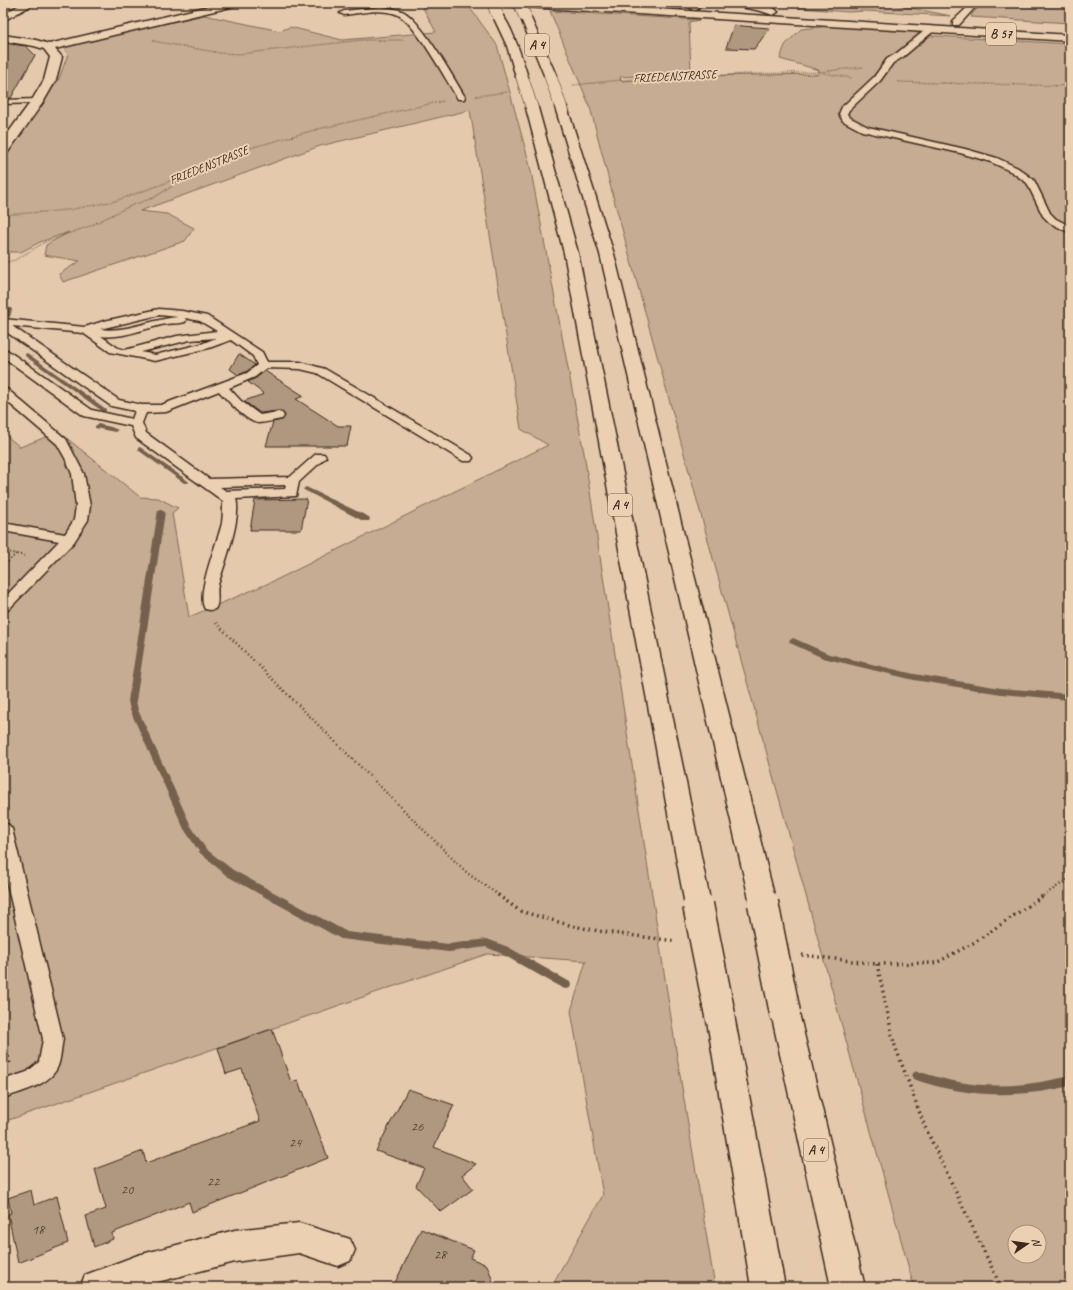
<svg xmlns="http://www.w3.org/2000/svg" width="1073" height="1290" font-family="Caveat,sans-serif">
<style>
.green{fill:#c5ac92;stroke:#806b58;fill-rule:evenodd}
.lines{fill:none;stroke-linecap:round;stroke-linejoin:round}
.stream{fill:#74604e;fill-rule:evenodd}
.building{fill:#b09880;stroke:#3b2a1e}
.service-casing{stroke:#3b2a1e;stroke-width:3}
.minor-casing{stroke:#3b2a1e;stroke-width:3}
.tertiary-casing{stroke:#3b2a1e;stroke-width:3}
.primary-casing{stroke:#3b2a1e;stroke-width:3}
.motorway-casing{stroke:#3b2a1e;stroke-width:3}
.path-far3{stroke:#3b2a1e;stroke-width:1.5;stroke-dasharray:0.5 1.5;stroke-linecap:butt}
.path-far2{stroke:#3b2a1e;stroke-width:2;stroke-dasharray:1 2.5;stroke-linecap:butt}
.path-far1{stroke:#3b2a1e;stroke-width:2.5;stroke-dasharray:1 3;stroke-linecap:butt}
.path{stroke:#3b2a1e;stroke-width:3.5;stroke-dasharray:1.5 4;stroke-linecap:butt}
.service{fill:#ebd0b2;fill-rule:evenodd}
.minor{fill:#ebd0b2;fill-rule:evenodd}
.tertiary{fill:#ebd0b2;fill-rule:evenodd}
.primary{fill:#ebd0b2;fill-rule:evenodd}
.motorway{fill:#ebd0b2;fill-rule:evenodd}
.motorway-bridge-far1-casing{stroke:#3b2a1e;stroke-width:13;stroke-linecap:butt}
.motorway-bridge-casing{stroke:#3b2a1e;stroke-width:33;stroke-linecap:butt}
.motorway-bridge-far1{stroke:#ebd0b2;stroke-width:12}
.motorway-bridge{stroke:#ebd0b2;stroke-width:30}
.labels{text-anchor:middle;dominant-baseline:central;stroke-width:4;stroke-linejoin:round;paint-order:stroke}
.far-street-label{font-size:12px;fill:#3b2a1e;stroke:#ebd0b2}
.shield{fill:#ebd0b2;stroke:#705c4a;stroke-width:1}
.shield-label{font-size:13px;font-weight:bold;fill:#3b2a1e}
.near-number-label{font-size:14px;fill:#584636}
</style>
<rect width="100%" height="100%" fill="#e4c9ac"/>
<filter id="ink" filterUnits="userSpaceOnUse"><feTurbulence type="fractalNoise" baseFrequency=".025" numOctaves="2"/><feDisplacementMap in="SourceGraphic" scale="8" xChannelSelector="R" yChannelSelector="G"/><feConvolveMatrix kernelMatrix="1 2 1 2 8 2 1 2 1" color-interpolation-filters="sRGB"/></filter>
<g filter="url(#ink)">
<path class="green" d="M 793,3 L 832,5 L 837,3 L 887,3 L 951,16 L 865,11 L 848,12 L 791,7 L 786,5 Z
M 983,3 L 1070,3 L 1070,23 L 971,17 L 972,14 Z
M 421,4 L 470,8 L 497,45 L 530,166 L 584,453 L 678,1063 L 715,1287 L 551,1287 L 603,1195 L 571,1011 L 586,961 L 487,954 L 3,1122 L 3,433 L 20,447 L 59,432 L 140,497 L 158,498 L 178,508 L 172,513 L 189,617 L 276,580 L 548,445 L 521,429 L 470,110 L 320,146 L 140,211 L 167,214 L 194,228 L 185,241 L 63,282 L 59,274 L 80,261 L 44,255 L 46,245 L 69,232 L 40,242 L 21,252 L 3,252 L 3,161 L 59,79 L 68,54 L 64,49 L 71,44 L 204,15 L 280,31 L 290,27 L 342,40 L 436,32 Z
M 550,11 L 699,20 L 689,22 L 691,73 L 620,77 L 621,81 L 698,76 L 819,74 L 819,70 L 780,59 L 785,45 L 801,29 L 821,27 L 827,25 L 915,31 L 919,35 L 1070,44 L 1070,1287 L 914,1287 L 613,196 L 590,107 ZM 1015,1232 L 1039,1232 L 1039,1256 L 1015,1256 Z"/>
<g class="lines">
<path class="stream" d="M 9,307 L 12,309 L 10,317 L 5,318 L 4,317 L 6,309 Z
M 27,353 L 106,409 L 106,411 L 102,411 L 25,356 L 25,354 Z
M 98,424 L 111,427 L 118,430 L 115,432 L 95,428 L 95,426 Z
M 140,447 L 188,481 L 189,482 L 188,483 L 184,483 L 138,450 L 138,448 Z
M 306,487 L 369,517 L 370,519 L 369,521 L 363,521 L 304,490 L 303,489 Z
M 158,510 L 161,510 L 165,512 L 136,701 L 138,710 L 191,826 L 206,849 L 233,870 L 347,932 L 449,944 L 487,939 L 508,947 L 570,982 L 571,985 L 570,988 L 566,989 L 562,988 L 500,953 L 486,947 L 449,952 L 341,939 L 227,876 L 200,853 L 184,829 L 130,710 L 128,701 Z
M 793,638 L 829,654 L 914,674 L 1001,688 L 1070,694 L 1070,700 L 1001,694 L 914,680 L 823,658 L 790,643 L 789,641 Z
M 917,1071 C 931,1075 945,1080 959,1082 C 996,1089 1034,1085 1070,1076 L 1070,1086 C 1017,1099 964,1097 913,1079 L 912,1076 L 913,1073 Z"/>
</g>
<path class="building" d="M 734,25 L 742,26 L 770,28 L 754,49 L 726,48 Z
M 3,43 L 26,46 L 35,55 L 11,98 L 3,98 Z
M 239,354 L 255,365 L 246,372 L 238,375 L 230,369 Z
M 265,371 L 304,396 L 296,399 L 338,426 L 351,426 L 347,446 L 266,446 L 273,422 L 282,420 L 285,415 L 282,412 L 278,411 L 260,413 L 244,401 L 264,394 L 248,382 L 256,378 Z
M 307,499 L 301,530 L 250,530 L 255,500 Z
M 272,1029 L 291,1082 L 298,1080 L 302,1092 L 303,1091 L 328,1158 L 192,1212 L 189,1202 L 112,1233 L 113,1239 L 94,1247 L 86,1216 L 106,1209 L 95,1169 L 143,1151 L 146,1163 L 260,1121 L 242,1069 L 226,1074 L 218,1048 Z
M 408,1089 L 454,1105 L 434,1147 L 476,1164 L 462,1175 L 473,1189 L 441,1212 L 416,1186 L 424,1168 L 376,1151 Z
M 31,1190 L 34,1205 L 57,1196 L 68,1243 L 18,1263 L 8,1214 L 11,1213 L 8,1198 Z
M 421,1229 L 474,1250 L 470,1258 L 487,1265 L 495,1287 L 393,1287 Z"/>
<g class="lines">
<g class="service-casing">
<path id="service" d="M 972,3 L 979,3 L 959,25 L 953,25 L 953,21 Z
M 380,7 C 388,8 397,8 404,12 C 422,22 453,77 465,97 L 464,99 L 458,99 C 446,80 415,21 396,14 C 380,8 360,13 344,15 L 340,13 L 344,11 Z
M 929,27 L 932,27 L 936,29 L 903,57 L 893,63 L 880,81 L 849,110 L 847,114 L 849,117 L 868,127 L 965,149 L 997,158 L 1018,168 L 1034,180 L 1050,213 L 1056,219 L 1070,226 L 1070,233 L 1050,223 L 1043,216 L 1027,183 L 1012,172 L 991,162 L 960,153 L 862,131 L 843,121 L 839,114 L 842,107 L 874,77 L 887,59 L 897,53 Z
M 38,99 L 41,99 L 42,101 L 41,103 L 3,104 L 3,100 Z
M 159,309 L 182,311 L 207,316 L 262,352 L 267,362 L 300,362 L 325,369 L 471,455 L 473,458 L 471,461 L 463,461 L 317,373 L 300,369 L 266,368 L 255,377 L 229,388 L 241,401 L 260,415 L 278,412 L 282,413 L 284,416 L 282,419 C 275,420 265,423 258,423 C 247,422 226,399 219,391 L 166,412 L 146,413 L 142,423 L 146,433 L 209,479 L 290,477 L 316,454 L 324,454 L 326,457 L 299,482 L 296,496 L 236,499 C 242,517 224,566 218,585 C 216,593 220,603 215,609 L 210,610 L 205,609 C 195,595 218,541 222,523 C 223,516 223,508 223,501 L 136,438 L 131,426 L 84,416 L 3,357 L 3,349 L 7,350 L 92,410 L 132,419 L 135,411 L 111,406 L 5,331 L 3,329 L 3,319 L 85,327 L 104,321 ZM 159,315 L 178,317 C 152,319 126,333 100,329 ZM 185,318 L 200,321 L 217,331 L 177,336 L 125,350 L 118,348 L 101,336 C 123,339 145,328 166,324 C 172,323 179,324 185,322 L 186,320 ZM 12,326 L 83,333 L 110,352 L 155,361 L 209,348 L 231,340 L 253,356 L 257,365 L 247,373 L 161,405 L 142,405 L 119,400 ZM 216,338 L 201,344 L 155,355 L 141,352 L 190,340 ZM 286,485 L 285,489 L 226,491 L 220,487 Z
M 3,388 L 7,389 L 66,439 L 84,474 L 90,506 L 88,520 L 74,542 L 8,610 L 3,611 L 3,599 L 59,541 L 3,531 L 3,523 L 65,534 L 74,520 L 76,506 L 72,474 L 65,458 L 57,444 L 3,398 Z
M 3,823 L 9,825 L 12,829 L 63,1039 C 61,1048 61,1058 58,1066 C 51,1085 20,1092 3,1098 L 3,1080 L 27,1072 L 39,1062 L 43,1039 L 3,866 Z"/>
</g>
<g class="minor-casing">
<path id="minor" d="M 222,3 L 240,3 L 235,6 L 55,49 L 62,57 L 56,80 L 44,101 L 8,152 L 3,153 L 3,140 L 32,100 L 44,80 L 50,57 L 44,49 L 34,46 L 3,41 L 3,35 L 36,40 L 49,44 Z
M 299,1223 L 350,1239 L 355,1250 L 350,1261 L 338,1266 L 299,1253 L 235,1262 L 138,1287 L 80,1287 L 85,1275 L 138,1255 L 235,1230 Z"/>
</g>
<g class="tertiary-casing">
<path id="tertiary" d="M 23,3 L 36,3 L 3,21 L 3,14 Z"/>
</g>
<g class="primary-casing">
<path id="primary" d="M 506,3 L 560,3 L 1070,35 L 1070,41 L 511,6 Z"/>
</g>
<g class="motorway-casing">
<path id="motorway" d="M 673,3 L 683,3 L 681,8 L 677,9 L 672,6 Z
M 691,3 L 701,3 L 698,9 L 694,10 L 689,7 Z
M 731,3 C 745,3 768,0 778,12 L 773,15 L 761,11 L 732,5 Z
M 497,11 C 509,14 524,65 528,77 L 526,79 L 518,79 L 516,77 L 507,46 L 492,14 Z
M 525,13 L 530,16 L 556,75 L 554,77 L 546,77 L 544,75 L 520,16 Z
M 561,103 L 565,104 L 567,107 L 614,254 L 776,903 L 772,910 L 763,913 L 754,910 L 750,903 L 600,254 L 555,107 L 557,104 Z
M 532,104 L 536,105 L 538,108 L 578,253 L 711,905 L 707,912 L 698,915 L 689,912 L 685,905 L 564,253 L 526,108 L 528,105 Z
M 785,1001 L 795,1005 L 799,1013 L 865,1287 L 831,1287 L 771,1013 L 775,1005 Z
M 720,1003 L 730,1007 L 734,1015 L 785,1287 L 751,1287 L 706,1015 L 710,1007 Z"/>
</g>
<path class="path-far3" d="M 446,3 L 473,5
M 849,6 L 857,3 L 881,8
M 153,41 L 220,53 L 239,54 L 362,40 L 404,40
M 823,73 L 852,78
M 897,82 L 1070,86
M 573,85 L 650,77 L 819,72 L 863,67
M 476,96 L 507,92
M 3,215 L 68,210 L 115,201 L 163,184 L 243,150 L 318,129 L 443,101
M 3,263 L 15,260 L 45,242 L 90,226 L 130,206 L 153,198 L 171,187 L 181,178
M 3,276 L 5,274"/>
<path class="path-far2" d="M 3,551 L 26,556
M 3,567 L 16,554"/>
<path class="path-far1" d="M 216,623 L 467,873 L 500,896
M 1043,896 L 1070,878"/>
<path class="path" d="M 498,895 L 520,911 L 573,926 L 604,932 L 676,941
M 802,955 L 877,964 L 936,963 L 975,942 L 1044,895
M 877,964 L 894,1043 L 925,1127 L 1001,1287
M 3,1035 L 10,1064"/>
<use href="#service" class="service"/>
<use href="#minor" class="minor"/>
<use href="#tertiary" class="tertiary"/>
<use href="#primary" class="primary"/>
<use href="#motorway" class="motorway"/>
<g class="motorway-bridge-far1-casing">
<path id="motorway-bridge-far1" d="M 493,3 L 497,14
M 519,3 L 525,16
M 550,75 L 561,107
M 522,77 L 532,108"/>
</g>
<g class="motorway-bridge-casing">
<path id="motorway-bridge" d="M 763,903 L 785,1013
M 698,905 L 720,1015"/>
</g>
<use href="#motorway-bridge-far1" class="motorway-bridge-far1"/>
<use href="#motorway-bridge" class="motorway-bridge"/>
</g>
</g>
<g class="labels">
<g class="far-street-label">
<text transform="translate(675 76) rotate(-3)">FRIEDENSTRASSE</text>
<text transform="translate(209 165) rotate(-22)">FRIEDENSTRASSE</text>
</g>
<g class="shield">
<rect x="986" y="23" width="30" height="22" rx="3"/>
<rect x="525" y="34" width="24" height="22" rx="3"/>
<rect x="608" y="494" width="24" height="22" rx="3"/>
<rect x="804" y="1139" width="24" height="22" rx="3"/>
</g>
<g class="shield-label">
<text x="1001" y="34">B 57</text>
<text x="537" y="45">A 4</text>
<text x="620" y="505">A 4</text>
<text x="816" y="1150">A 4</text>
</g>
<g class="near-number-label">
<text x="417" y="1126">26</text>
<text x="295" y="1142">24</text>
<text x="213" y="1181">22</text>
<text x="127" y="1189">20</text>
<text x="38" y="1229">18</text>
<text x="440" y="1254">28</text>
</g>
</g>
<rect width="1073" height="1290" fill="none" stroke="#ebd0b2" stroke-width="16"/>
<rect x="8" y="8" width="1057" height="1274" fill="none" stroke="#3b2a1e" stroke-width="1.5" filter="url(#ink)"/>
<g transform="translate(1027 1244) rotate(77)"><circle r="19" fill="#ebd0b2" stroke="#a58e77"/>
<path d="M0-3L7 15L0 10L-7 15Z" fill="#3b2a1e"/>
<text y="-6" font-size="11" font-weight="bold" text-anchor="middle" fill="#3b2a1e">N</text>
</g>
</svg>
